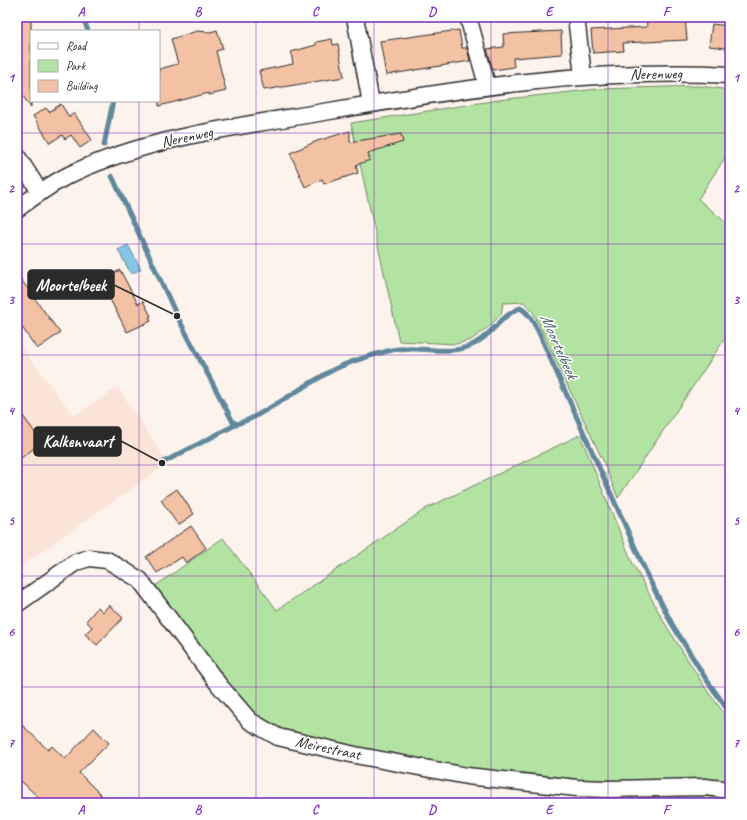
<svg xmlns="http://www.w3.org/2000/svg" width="747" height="820" font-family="Caveat,sans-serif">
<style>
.built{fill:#fae4d7}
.green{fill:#b3e3a2;stroke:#6f8766}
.water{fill:#84c6e5;stroke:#60889b}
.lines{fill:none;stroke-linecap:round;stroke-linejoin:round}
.stream{stroke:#60889b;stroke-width:5}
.building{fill:#f3c1a4;stroke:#2b2b2b}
.minor-casing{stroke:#2b2b2b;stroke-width:19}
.minor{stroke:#fff;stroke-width:16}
.grid{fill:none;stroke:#7b2cbf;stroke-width:1;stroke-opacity:0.55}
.labels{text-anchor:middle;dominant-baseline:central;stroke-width:3;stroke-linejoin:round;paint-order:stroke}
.street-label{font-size:16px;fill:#2b2b2b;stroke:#fff}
.water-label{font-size:17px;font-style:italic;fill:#4a616c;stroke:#fff}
.leader{fill:none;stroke:#2b2b2b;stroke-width:1.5}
.callout-dot{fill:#2b2b2b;stroke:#fff;stroke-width:1.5}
.callout{fill:#2b2b2b;stroke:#2b2b2b;stroke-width:1.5}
.callout-label{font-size:17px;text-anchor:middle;font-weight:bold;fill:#fff}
.neatline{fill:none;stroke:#7b2cbf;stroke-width:1.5}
.grid-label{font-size:13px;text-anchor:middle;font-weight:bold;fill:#7b2cbf}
</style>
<rect width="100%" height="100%" fill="#fdf3ed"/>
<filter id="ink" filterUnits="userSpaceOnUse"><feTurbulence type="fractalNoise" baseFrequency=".025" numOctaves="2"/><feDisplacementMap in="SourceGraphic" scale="8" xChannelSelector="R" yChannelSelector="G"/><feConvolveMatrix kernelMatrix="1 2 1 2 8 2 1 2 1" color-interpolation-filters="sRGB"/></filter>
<g filter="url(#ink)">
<path class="built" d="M 17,341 L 74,416 L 118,387 L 168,463 L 17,569 Z"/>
<path class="green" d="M 700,86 L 730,90 L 730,150 L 698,199 L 730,226 L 730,331 L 618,498 L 603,461 L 533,312 L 524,302 L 503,303 L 501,314 L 491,325 L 471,340 L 456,344 L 399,341 L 351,123 L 498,100 L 598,89 Z
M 580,435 L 632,562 L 664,622 L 708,692 L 730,721 L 730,782 L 602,783 L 476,771 L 390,755 L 289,733 L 267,724 L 237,698 L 154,587 L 223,538 L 277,610 L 427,508 Z
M 620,794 L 684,794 L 730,799 L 730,803 L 620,803 Z"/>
<path class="water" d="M 128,245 L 141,269 L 131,274 L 118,250 Z"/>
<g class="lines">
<path class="stream" d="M 83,17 L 88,31
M 104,145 L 113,101
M 112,176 L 177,316 L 233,422 L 237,424
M 162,463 L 237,424 L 250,419 C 278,404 304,386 331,371 C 349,361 372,355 392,350 C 416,345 448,356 470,346 C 491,337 501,315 520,308 C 530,313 534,324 539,333 L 650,581 L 672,624 L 706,679 L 730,713"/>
</g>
<path class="building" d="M 17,17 L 31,17 L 31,108 L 17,87 Z
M 646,17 L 685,17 L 687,40 L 623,43 L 624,51 L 593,53 L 591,30 L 647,27 Z
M 712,24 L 729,26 L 726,48 L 709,46 Z
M 217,30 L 223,49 L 216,51 L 226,91 L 209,95 L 209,93 L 159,106 L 159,69 L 178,64 L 171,39 L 197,31 L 210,32 Z
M 459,30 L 462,48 L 467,48 L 470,61 L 386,75 L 380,41 Z
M 561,31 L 562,54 L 513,58 L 514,67 L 493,70 L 487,49 L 504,47 L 503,34 Z
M 332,39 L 333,45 L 338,44 L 344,77 L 264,90 L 259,71 L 293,64 L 291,52 L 316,45 L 316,42 Z
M 61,104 L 69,117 L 74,113 L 92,140 L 80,148 L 71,135 L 65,139 L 62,135 L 50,143 L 33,116 L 46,108 L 49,112 Z
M 350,131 L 350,142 L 401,134 L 403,142 L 368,153 L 370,160 L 356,165 L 358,173 L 324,184 L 322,179 L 305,187 L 290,153 L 317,141 Z
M 120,270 L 138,304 L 143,301 L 151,316 L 149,317 L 151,321 L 127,332 L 100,280 Z
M 17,274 L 60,333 L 37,349 L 17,320 Z
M 17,408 L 42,442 L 17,461 Z
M 177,489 L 194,514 L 178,525 L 161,500 Z
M 191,526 L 206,548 L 186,563 L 182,557 L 157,573 L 146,557 Z
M 109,605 L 123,618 L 97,645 L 85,634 L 92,627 L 86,621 L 98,607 L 103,612 Z
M 17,720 L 48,750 L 52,746 L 65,759 L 94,728 L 109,743 L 79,773 L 109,803 L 44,803 L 17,777 Z"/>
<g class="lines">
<g class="minor-casing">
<path id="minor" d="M 355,17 L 371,103
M 468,17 L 487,85
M 576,17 L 583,76
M 17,156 L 40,192
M 17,209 C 35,196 53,182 73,173 C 153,136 243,126 330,111 C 463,88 595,68 730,75
M 17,604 L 76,562 L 89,558 L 107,560 L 140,580 L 219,685 L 250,721 L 278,737 L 355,755 L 467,776 L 577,788 L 609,789 L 705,787 L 730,790"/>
</g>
<use href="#minor" class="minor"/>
</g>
</g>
<path class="grid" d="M 139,17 L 139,31M 256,17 L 256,803M 374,17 L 374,803M 491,17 L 491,803M 608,17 L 608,803M 139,101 L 139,803M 17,133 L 730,133M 17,244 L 730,244M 17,355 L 730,355M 17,465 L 730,465M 17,576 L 730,576M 17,687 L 730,687"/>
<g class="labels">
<g class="street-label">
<text transform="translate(656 74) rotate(-1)">Nerenweg</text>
<text transform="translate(187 137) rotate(-12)">Nerenweg</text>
<text transform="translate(328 748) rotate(12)">Meirestraat</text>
</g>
<g class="water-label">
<text transform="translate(559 346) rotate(66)">Moortelbeek</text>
</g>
</g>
<path class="leader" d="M177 316L114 285M162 463L121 441"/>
<g class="callout-dot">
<circle cx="177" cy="316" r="4"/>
<circle cx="162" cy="463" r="4"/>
</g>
<g class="callout">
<rect x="28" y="270" width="86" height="29" rx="4"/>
<rect x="34" y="427" width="87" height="29" rx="4"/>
</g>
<g class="callout-label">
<text x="71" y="291">Moortelbeek</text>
<text x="78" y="447">Kalkenvaart</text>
</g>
<rect width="747" height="820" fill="none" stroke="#fff" stroke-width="44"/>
<rect x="30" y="30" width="130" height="72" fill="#ffffff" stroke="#aaaaaa"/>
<rect x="38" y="43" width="20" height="6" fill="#ffffff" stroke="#aaaaaa"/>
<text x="66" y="50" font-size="12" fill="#2b2b2b">Road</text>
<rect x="38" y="60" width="20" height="12" fill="#b3e3a2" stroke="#aaaaaa"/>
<text x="66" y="70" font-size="12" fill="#2b2b2b">Park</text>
<rect x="38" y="80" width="20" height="12" fill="#f3c1a4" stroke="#aaaaaa"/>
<text x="66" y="90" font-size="12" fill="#2b2b2b">Building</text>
<rect x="22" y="22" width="703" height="776" class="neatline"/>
<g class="grid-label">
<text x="81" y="16">A</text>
<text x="198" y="16">B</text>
<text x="315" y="16">C</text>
<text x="432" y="16">D</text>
<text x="549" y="16">E</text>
<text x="666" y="16">F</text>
<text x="11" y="82">1</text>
<text x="736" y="82">1</text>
<text x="11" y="193">2</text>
<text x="736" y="193">2</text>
<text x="11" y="304">3</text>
<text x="736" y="304">3</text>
<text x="11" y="415">4</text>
<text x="736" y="415">4</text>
<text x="11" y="525">5</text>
<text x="736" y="525">5</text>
<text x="11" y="636">6</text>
<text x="736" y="636">6</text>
<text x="11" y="747">7</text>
<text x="736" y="747">7</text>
<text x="81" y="814">A</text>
<text x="198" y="814">B</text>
<text x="315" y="814">C</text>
<text x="432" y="814">D</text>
<text x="549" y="814">E</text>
<text x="666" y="814">F</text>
</g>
</svg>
